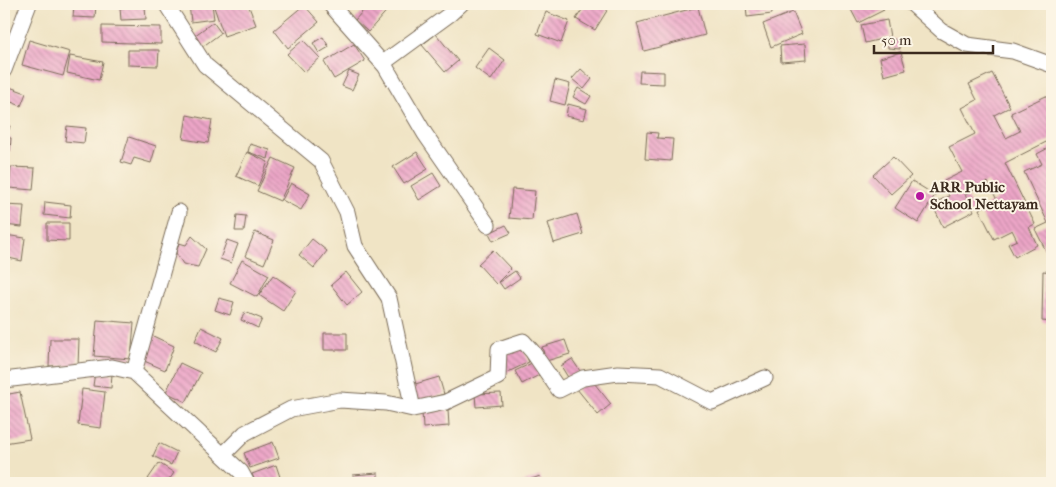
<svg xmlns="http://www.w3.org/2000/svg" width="1056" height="487" font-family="'IM FELL French Canon',serif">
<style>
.building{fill:url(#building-back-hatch)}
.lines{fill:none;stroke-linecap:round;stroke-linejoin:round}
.minor-casing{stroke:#7a6b58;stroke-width:17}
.minor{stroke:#fff;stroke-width:15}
.poi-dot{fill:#b5179e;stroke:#fcf5e5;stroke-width:2}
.labels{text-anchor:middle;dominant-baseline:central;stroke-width:4;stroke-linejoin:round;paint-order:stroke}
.poi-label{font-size:15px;font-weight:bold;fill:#3b2a1e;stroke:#fcf5e5;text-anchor:start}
</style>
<defs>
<pattern id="building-back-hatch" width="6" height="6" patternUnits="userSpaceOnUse" patternTransform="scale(1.25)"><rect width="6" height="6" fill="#eda6c8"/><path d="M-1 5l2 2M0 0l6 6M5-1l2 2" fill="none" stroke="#c187a2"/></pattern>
</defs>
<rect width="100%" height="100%" fill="#fcf5e5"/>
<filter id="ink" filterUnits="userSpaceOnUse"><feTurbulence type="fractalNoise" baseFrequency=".02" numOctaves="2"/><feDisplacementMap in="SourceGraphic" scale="10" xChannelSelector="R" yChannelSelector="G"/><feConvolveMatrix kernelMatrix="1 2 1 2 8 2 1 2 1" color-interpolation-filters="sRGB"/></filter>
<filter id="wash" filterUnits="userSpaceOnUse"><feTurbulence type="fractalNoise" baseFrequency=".0096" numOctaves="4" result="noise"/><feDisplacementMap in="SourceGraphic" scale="20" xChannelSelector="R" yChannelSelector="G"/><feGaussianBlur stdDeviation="1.12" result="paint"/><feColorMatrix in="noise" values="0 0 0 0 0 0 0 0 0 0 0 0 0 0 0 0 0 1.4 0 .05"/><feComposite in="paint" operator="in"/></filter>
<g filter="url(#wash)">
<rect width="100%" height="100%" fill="#f0e4c5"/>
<g id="blocks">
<path class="building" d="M 74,4 L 96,4 L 95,18 L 73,17 Z
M 189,4 L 212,4 L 214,19 L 191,22 Z
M 223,4 L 248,4 L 256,25 L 224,36 L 214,7 Z
M 369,4 L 389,4 L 391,6 L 368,32 L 355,20 Z
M 586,4 L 599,4 L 608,9 L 595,30 L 576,19 Z
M 746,4 L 771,4 L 772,14 L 747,17 Z
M 848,4 L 880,4 L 884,10 L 858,23 Z
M 304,5 L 319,22 L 288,48 L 274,30 Z
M 145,6 L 146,19 L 121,20 L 120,8 Z
M 698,7 L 705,35 L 644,51 L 637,23 Z
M 546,12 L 569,21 L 561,43 L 537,34 Z
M 793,12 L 802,34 L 771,47 L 763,24 Z
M 887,20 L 890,37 L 865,43 L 861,25 Z
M 213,22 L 221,33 L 202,47 L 194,36 Z
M 102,26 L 161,27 L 161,44 L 102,42 Z
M 436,34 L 458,61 L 445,72 L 422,45 Z
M 323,37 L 329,47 L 319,53 L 313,43 Z
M 888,39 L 900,40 L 900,49 L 888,48 Z
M 29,40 L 70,52 L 63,76 L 22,65 Z
M 303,40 L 320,58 L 304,72 L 287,54 Z
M 354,44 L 365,61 L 334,79 L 324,62 Z
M 805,44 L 806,60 L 781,62 L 780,46 Z
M 489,48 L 505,60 L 491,80 L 475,68 Z
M 128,50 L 159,50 L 158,66 L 128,65 Z
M 901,52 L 906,70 L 884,76 L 880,58 Z
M 70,56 L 103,62 L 99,80 L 67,73 Z
M 581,69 L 592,79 L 584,89 L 572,79 Z
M 349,71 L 359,75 L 352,90 L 342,86 Z
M 640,71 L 664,72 L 664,84 L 639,83 Z
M 992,73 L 1010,107 L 994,115 L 1006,138 L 1020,131 L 1011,113 L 1046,96 L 1052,108 L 1052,139 L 1005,163 L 1035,224 L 1029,227 L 1037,245 L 1015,257 L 1008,244 L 1017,240 L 1012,230 L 994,239 L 979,209 L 997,200 L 988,182 L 965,194 L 974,211 L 943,227 L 932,204 L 949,196 L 942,182 L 962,172 L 949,147 L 975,134 L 962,108 L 977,100 L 969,84 Z
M 555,80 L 570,84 L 565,105 L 550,101 Z
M 4,85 L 26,93 L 21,106 L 4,99 Z
M 578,88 L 591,96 L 586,104 L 573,97 Z
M 568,104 L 587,109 L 584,120 L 566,116 Z
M 187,115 L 212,120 L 208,143 L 183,139 Z
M 4,124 L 10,126 L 7,135 L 4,134 Z
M 67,126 L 86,128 L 84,143 L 65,141 Z
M 647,132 L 658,133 L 657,138 L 673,139 L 671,161 L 645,159 Z
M 4,137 L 11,138 L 10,151 L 4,151 Z
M 129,137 L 156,146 L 151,163 L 134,158 L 131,165 L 121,162 Z
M 250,144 L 270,150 L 268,159 L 248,152 Z
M 1052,146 L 1052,248 L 1046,251 L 1035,229 L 1048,223 L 1024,172 L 1042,164 L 1037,154 Z
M 247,152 L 268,162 L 258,186 L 236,176 Z
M 417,152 L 428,169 L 404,184 L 393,167 Z
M 893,157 L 911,176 L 891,194 L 873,175 Z
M 273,158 L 295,168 L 280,201 L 257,191 Z
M 11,167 L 35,168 L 33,190 L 9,188 Z
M 433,173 L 441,186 L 419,200 L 411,186 Z
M 912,181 L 935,195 L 918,223 L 895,208 Z
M 291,183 L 310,194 L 301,210 L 282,200 Z
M 512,189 L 535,191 L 532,220 L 509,218 Z
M 45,202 L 71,205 L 70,218 L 44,215 Z
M 4,205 L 24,206 L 22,227 L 4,225 Z
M 577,214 L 583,234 L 554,243 L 548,223 Z
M 237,215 L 246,216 L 244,231 L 235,231 Z
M 47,223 L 69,223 L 69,241 L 47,240 Z
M 506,225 L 511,233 L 493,241 L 489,233 Z
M 255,232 L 274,240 L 264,264 L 245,256 Z
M 5,235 L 25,238 L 22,261 L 4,257 Z
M 192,236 L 206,249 L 198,267 L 183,264 L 176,253 L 179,243 L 186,245 Z
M 312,239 L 327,251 L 314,268 L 299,255 Z
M 227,240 L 238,244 L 231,263 L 220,259 Z
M 493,250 L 511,269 L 496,284 L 478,264 Z
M 242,260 L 269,275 L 257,297 L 230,283 Z
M 515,271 L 520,278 L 504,289 L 499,282 Z
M 1043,271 L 1052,272 L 1052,322 L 1042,321 Z
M 346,272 L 362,292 L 347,305 L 331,285 Z
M 273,275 L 296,291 L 283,311 L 259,295 Z
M 219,298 L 234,302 L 230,315 L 215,310 Z
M 245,312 L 262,319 L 258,328 L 241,320 Z
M 97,320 L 134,323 L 131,359 L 94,356 Z
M 201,327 L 223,338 L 216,352 L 195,341 Z
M 324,333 L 347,333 L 347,350 L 324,350 Z
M 151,335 L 174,346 L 165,370 L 142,360 Z
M 50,339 L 79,339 L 78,366 L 49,366 Z
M 565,340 L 570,354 L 546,361 L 542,347 Z
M 522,347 L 529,362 L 506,373 L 499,358 Z
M 572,359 L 580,371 L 569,379 L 561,366 Z
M 534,362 L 541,374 L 522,384 L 515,371 Z
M 180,363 L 201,373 L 186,402 L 166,392 Z
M 95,372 L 112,374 L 111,388 L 93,386 Z
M 439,377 L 444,394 L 417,402 L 412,385 Z
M 590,378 L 611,404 L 598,415 L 577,389 Z
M 82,389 L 105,392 L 101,428 L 78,425 Z
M 20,392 L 30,439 L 4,443 L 4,395 Z
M 501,393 L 502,405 L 476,407 L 475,394 Z
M 448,410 L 449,426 L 423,428 L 422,412 Z
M 273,442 L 279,458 L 250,468 L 244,453 Z
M 159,443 L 177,452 L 171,465 L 153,456 Z
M 159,463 L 174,473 L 167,483 L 154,483 L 148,479 Z
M 276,465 L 282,483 L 256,483 L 252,474 Z
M 378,473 L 378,483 L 354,483 L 353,475 Z
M 540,476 L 542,483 L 521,483 Z"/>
</g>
</g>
<g filter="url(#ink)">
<use href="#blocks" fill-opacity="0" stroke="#7a6b58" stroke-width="1"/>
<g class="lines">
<g class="minor-casing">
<path id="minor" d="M 166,4 L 205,65 L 321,161 L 347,212 L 355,246 L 389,298 L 413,409
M 330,4 L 385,66 L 425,134 L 488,225
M 912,4 L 942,31 L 967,45 L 1013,51 L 1052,65
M 383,63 L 450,14 L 461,4
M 4,70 L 29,4
M 134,372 L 179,212
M 4,380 L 112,367 L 134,372 L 241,472 L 247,483
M 223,455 L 245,433 L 291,409 L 340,400 L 386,403 L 413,409 L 446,402 L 498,377 L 499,349 L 523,341 L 532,351 L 559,390 L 583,378 L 618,373 L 660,375 L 712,402 L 765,378"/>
</g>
<use href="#minor" class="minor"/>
</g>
</g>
<circle class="poi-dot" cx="920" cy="196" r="5"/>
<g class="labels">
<g class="poi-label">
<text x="930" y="187">ARR Public<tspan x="930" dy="17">School Nettayam</tspan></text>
</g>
</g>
<rect width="1056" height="487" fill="none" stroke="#fcf5e5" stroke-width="20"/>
<path d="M874 45v8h119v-8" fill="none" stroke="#3b2a1e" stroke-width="2.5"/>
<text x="881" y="45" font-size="15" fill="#3b2a1e" stroke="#fcf5e5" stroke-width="4" paint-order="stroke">50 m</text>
</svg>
